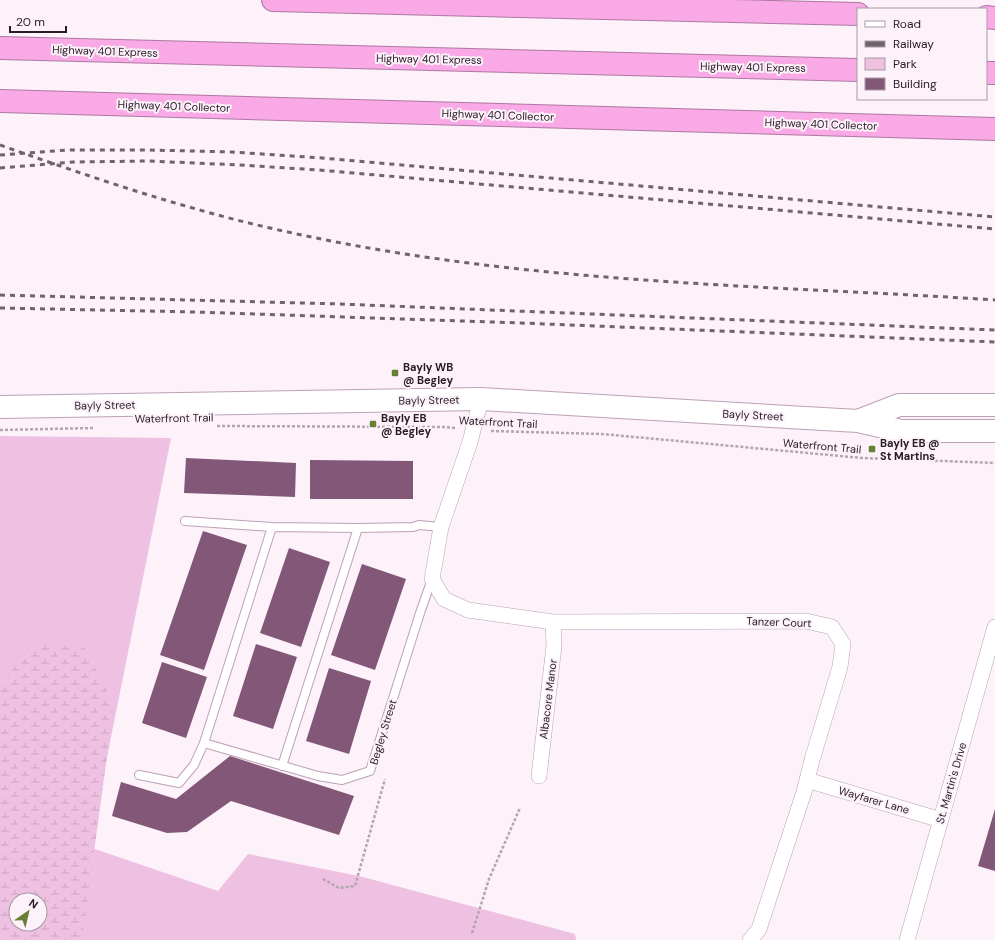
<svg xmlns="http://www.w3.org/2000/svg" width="995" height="940" font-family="'DM Sans',sans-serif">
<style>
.green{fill:#eec0e2;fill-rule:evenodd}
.wetland{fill:url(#wetland-marsh);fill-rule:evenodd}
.building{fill:#825778}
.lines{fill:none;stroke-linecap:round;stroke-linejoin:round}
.service-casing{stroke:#bca1b5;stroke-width:10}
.minor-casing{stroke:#bca1b5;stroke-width:16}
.secondary-casing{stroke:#bca1b5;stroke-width:24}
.motorway-casing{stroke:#ae78a2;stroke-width:24}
.path{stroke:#b2a7af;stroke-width:2.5;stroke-dasharray:3 2;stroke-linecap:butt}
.service{stroke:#fff;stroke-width:8}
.minor{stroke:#fff;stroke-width:15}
.secondary{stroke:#fff;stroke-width:22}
.motorway{stroke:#f8a9e6;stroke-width:22}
.rail{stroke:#6f646c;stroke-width:3;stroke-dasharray:5 5;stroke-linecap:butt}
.poi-dot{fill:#678134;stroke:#fdf1fa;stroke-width:1.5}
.labels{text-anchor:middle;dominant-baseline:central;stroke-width:4;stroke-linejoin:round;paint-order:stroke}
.street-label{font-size:11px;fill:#261c24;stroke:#fdf1fa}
.poi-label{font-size:11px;font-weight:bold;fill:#261c24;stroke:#fdf1fa;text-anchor:start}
</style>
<defs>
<pattern id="wetland-marsh" width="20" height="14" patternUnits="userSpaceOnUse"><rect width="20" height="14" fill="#eec0e2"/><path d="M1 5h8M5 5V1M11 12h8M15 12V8" fill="none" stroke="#cca4c2"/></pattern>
</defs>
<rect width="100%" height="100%" fill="#fdf1fa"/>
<path class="green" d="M 0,436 L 171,438 L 89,847 L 218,891 L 248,854 L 359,876 L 575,934 L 576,940 L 0,940 ZM 16,900 L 40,900 L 40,924 L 16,924 Z"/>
<path class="wetland" d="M 31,645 L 84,647 L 114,705 L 82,940 L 0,940 L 0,687 ZM 16,900 L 40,900 L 40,924 L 16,924 Z"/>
<path class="building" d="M 186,458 L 296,463 L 295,497 L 184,493 Z
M 310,460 L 413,461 L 413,499 L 310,499 Z
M 203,531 L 247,545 L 204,670 L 160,655 Z
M 289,548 L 330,562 L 301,647 L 260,633 Z
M 362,564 L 406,579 L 375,670 L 331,655 Z
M 256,644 L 297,657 L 273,729 L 233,716 Z
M 162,662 L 207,677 L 186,738 L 142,723 Z
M 329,668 L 371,681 L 349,754 L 306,741 Z
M 230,756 L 354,796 L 339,835 L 231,801 L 187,832 L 167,833 L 112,816 L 121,782 L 176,799 Z
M 995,809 L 995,871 L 978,866 Z"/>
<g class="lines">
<g class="service-casing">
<path id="service" d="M 185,521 L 272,527 L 358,528 L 413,527 L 419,525 L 441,527
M 204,743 L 318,776 L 342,780 L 370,771 L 421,610 L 432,579
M 282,766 L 358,528
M 139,775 L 179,783 L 194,765 L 204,743 L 272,527"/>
</g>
<g class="minor-casing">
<path id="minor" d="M 481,399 L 470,442 L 441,527 L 432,579 L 444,599 L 468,610 L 553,622 L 806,621 L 832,627 L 843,644 L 840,667 L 812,760 L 804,792 L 759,929 L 750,940
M 539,776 L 554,646 L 553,622
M 807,780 L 941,820
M 907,940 L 995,627"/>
</g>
<g class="secondary-casing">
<path id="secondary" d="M 0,407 L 481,399 L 858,421 L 901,431 L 995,431
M 858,421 L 899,405 L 995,405"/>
</g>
<g class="motorway-casing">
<path id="motorway" d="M 273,0 L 858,14
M 986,17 L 995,18
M 0,48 L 858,70
M 986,73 L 995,73
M 0,101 L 995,129"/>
</g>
<path class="path" d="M 217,426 L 445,427 L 456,428
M 0,430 L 94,428
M 491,431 L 602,434 L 862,458 L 995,463
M 323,879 L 339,888 L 355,886 L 385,779
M 472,933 L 489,879 L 520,808"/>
<use href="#service" class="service"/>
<use href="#minor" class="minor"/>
<use href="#secondary" class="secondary"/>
<use href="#motorway" class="motorway"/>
<path class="rail" d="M 0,145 C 99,180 199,214 302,235 C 470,271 641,281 812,290 C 873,293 934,296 995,300
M 0,155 L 68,150 L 149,150 L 232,152 L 322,158 L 995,217
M 0,168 L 73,162 L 149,161 L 240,165 L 319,170 L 995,229
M 0,295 L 340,304 L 995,330
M 0,308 L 196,312 L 521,323 L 995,342"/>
</g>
<g class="poi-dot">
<rect x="391" y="369" width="8" height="8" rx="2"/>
<rect x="369" y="420" width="8" height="8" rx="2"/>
<rect x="868" y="445" width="8" height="8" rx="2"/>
</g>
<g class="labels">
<g class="street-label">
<text transform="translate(105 51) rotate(2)">Highway 401 Express</text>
<text transform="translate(429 59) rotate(1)">Highway 401 Express</text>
<text transform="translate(753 67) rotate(1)">Highway 401 Express</text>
<text transform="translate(174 106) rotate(2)">Highway 401 Collector</text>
<text transform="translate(498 115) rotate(2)">Highway 401 Collector</text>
<text transform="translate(821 124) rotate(2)">Highway 401 Collector</text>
<text transform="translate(429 400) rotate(-1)">Bayly Street</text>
<text transform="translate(105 405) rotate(-1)">Bayly Street</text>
<text transform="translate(753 415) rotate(3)">Bayly Street</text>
<text transform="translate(174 418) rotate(-1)">Waterfront Trail</text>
<text transform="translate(498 422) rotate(3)">Waterfront Trail</text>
<text transform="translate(822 446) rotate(5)">Waterfront Trail</text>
<text transform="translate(779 622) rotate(2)">Tanzer Court</text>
<text transform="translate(548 699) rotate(-83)">Albacore Manor</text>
<text transform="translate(383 732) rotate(-73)">Begley Street</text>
<text transform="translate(951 783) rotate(-74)">St. Martin's Drive</text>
<text transform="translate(874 800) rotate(16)">Wayfarer Lane</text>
</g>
<g class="poi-label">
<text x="403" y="367">Bayly WB<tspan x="403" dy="13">@ Begley</tspan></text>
<text x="381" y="418">Bayly EB<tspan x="381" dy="13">@ Begley</tspan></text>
<text x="880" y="443">Bayly EB @<tspan x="880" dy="13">St Martins</tspan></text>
</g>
</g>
<rect x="857" y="8" width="130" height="92" fill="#fdf1fa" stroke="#a79ca4"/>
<rect x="865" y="21" width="20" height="6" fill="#ffffff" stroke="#a79ca4"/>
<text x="893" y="28" font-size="12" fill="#261c24">Road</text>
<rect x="865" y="41" width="20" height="6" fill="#6f646c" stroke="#a79ca4"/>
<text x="893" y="48" font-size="12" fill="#261c24">Railway</text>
<rect x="865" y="58" width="20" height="12" fill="#eec0e2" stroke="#a79ca4"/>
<text x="893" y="68" font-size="12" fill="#261c24">Park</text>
<rect x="865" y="78" width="20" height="12" fill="#825778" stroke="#a79ca4"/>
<text x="893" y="88" font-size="12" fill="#261c24">Building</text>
<g transform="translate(28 912) rotate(34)"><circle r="19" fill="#fdf1fa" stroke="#a79ca4"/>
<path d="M0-3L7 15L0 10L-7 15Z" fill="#678134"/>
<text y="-6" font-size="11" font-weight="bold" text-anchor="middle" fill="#261c24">N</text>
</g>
<path d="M10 26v6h56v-6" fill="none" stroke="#261c24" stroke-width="2"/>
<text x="16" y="26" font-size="12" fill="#261c24" stroke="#fdf1fa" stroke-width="3" paint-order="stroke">20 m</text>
</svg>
